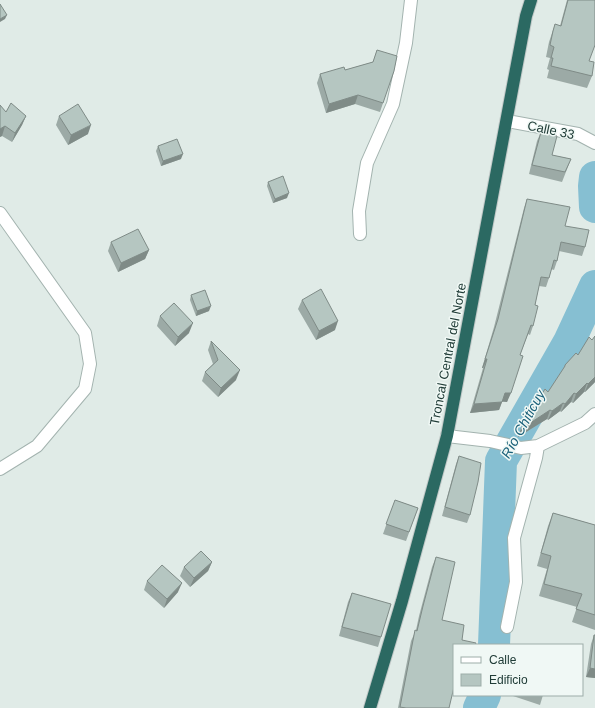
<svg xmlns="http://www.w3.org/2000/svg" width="595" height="708" font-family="Arial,sans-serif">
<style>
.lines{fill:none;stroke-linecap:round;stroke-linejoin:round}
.river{stroke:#86bfd2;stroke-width:32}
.street-casing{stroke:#a3b3af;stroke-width:14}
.highway-casing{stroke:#c1c8c7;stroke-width:14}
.street{stroke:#fff;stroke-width:12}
.highway{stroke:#2b6962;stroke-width:12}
.wall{fill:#9caaa6}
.shaded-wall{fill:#7f8b87}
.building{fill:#b5c6c1;stroke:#7f8b87}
.labels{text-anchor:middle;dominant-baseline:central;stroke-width:3;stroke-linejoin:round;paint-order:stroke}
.street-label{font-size:13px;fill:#203c37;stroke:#f0f8f5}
.water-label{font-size:14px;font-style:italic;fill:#196079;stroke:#f0f8f5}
</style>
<rect width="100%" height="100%" fill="#e0ebe7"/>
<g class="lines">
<path class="river" d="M 595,177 L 594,186 L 595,207
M 494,645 L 501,461 L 569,342 L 595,286
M 479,708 L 485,695"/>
<g class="street-casing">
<path id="street" d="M 507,121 L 578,134 L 595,143
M 0,213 L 85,333 L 90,364 L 85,389 L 37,446 L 0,469
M 360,234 L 359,211 L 367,163 L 393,104 L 406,43 L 411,0
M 447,436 L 490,441 L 521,448 L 538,446 L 585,423 L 595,414
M 507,627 L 516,582 L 514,538 L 536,458 L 538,446"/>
</g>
<g class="highway-casing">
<path id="highway" d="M 370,708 L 402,601 L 447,436 L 526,16 L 531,0"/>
</g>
<use href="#street" class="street"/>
<use href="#highway" class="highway"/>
</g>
<path class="wall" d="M 567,0 L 595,0 L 589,61 L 592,76 L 587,88 L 547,78 L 549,70 L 547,69 L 550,58 L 546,57 L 549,42 L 555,24 L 560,26 Z
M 377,50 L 383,103 L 380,112 L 355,104 L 326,113 L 317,83 L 320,74 L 345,70 L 373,62 Z
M 0,105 L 6,112 L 26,116 L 22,125 L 12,142 L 2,136 L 0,137 Z
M 59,116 L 88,134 L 68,145 L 56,125 Z
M 541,132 L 552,155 L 571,159 L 562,182 L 529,174 L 537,141 Z
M 158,146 L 181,159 L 161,166 L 156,151 Z
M 268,182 L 287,198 L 273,203 L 267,186 Z
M 527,199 L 565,226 L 585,247 L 582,256 L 559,251 L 557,261 L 554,270 L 551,269 L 549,278 L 546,287 L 539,286 L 535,305 L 533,326 L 530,335 L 528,334 L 520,355 L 507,402 L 502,402 L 499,410 L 470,413 L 483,368 L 482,368 L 494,327 L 524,208 Z
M 111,242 L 149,250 L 145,259 L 118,272 L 108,251 Z
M 191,295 L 209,311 L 196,316 L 190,300 Z
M 302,300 L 335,330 L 316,340 L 298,309 Z
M 160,316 L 189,333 L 175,346 L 157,326 Z
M 595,336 L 595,382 L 585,392 L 584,392 L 573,403 L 571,402 L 561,412 L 560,411 L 548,420 L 547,419 L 518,437 L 521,429 L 548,392 L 563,370 L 565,365 L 578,355 L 592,340 Z
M 211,341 L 236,380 L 218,397 L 202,381 L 205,372 L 213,364 L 208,350 Z
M 459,456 L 470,515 L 467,523 L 442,516 L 456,464 Z
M 395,500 L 418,508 L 406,541 L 383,534 Z
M 553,513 L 595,525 L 595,630 L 572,622 L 577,607 L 539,596 L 547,569 L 537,566 L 548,526 Z
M 436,557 L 442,620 L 454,645 L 449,708 L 398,708 L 411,641 L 416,630 L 419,616 L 432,567 Z
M 212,562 L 208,571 L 190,587 L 180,576 L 184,567 Z
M 147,581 L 178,592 L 164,608 L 144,590 Z
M 352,593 L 381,637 L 378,647 L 339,636 L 348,602 Z
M 594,635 L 595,635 L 595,678 L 586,677 L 591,644 Z
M 510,695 L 543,695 L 540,705 Z"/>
<path class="shaded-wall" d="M 7,15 L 5,19 L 0,22 L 0,19 Z
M 358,95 L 355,104 L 326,113 L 329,104 Z
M 26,116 L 22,125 L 12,142 L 15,133 Z
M 91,125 L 88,134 L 68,145 L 71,135 Z
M 5,126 L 2,136 L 0,137 L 0,129 Z
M 183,154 L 181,159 L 161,166 L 163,161 Z
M 289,193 L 287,198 L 273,203 L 275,199 Z
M 149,250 L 145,259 L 118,272 L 121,263 Z
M 211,306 L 209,311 L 196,316 L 197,311 Z
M 338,321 L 335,330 L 316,340 L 319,331 Z
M 193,323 L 189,333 L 175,346 L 178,337 Z
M 485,359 L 487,359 L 483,368 L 482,368 Z
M 240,370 L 236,380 L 218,397 L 221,388 Z
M 595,377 L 595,382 L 585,392 L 588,384 Z
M 587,383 L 584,392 L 573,403 L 576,394 Z
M 505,393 L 511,393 L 507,402 L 502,401 Z
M 574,393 L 571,402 L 561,412 L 565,404 Z
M 502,402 L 499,410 L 470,413 L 474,404 Z
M 563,403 L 560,411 L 548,420 L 552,411 Z
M 550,410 L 547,419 L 518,437 L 521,429 Z
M 212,562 L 208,571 L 190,587 L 194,578 Z
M 182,583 L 178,592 L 164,608 L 167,599 Z
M 590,668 L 595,669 L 595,678 L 586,677 Z"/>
<path class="building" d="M 568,0 L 595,0 L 595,45 L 589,61 L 594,62 L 592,76 L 551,66 L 553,58 L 551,58 L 554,47 L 550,45 L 553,31 L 555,24 L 561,26 Z
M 0,4 L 7,15 L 0,19 Z
M 377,50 L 397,56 L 394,71 L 383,103 L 358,95 L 329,104 L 320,74 L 344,67 L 345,70 L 373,62 Z
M 11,103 L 26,116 L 15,133 L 5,126 L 0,129 L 0,105 L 6,112 Z
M 78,104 L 91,125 L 71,135 L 59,116 Z
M 541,132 L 557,136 L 552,155 L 571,159 L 565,172 L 532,165 Z
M 177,139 L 183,154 L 163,161 L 158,146 Z
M 283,176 L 289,193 L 275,199 L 268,182 Z
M 527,199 L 570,207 L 565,226 L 589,230 L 585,247 L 561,242 L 557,261 L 554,260 L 549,278 L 541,277 L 535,305 L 538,306 L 533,326 L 531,325 L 520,355 L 523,356 L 511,393 L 505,393 L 502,402 L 474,404 L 487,359 L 485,359 L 498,319 Z
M 138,229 L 149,250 L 121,263 L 111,242 Z
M 321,289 L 338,321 L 319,331 L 302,300 Z
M 205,290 L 211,306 L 197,311 L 191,295 Z
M 174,303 L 193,323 L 178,337 L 160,316 Z
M 595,336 L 595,377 L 588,384 L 587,383 L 576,394 L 574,393 L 565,404 L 563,403 L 552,411 L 550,410 L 521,429 L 545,389 L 548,392 L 565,366 L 565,365 L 576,353 L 578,355 L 589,337 L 592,340 Z
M 211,341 L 240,370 L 221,388 L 205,372 L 218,360 Z
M 459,456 L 481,463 L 478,482 L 470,515 L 445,507 Z
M 395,500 L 418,508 L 409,532 L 386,524 Z
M 553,513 L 595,525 L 595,615 L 576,609 L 582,594 L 544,584 L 551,556 L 541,553 Z
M 201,551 L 212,562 L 194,578 L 184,567 Z
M 436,557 L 455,562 L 442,620 L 464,625 L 462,640 L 476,643 L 475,645 L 454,645 L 454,687 L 449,708 L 406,708 L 400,707 L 415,630 L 417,631 L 423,606 Z
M 162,565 L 182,583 L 167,599 L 147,581 Z
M 352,593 L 391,604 L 381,637 L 342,627 Z
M 594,635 L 595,635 L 595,669 L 590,668 Z"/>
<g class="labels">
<g class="street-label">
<text transform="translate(551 130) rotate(12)">Calle 33</text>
<text transform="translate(448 354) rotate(-79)">Troncal Central del Norte</text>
</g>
<g class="water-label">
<text transform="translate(523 424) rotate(-61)">Río Chiticuy</text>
</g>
</g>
<rect x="453" y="644" width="130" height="52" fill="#f0f8f5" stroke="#9dada9"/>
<rect x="461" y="657" width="20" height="6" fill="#ffffff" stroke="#9dada9"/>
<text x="489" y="664" font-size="12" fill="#203c37">Calle</text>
<rect x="461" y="674" width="20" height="12" fill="#b5c6c1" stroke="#9dada9"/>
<text x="489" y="684" font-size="12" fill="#203c37">Edificio</text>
</svg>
